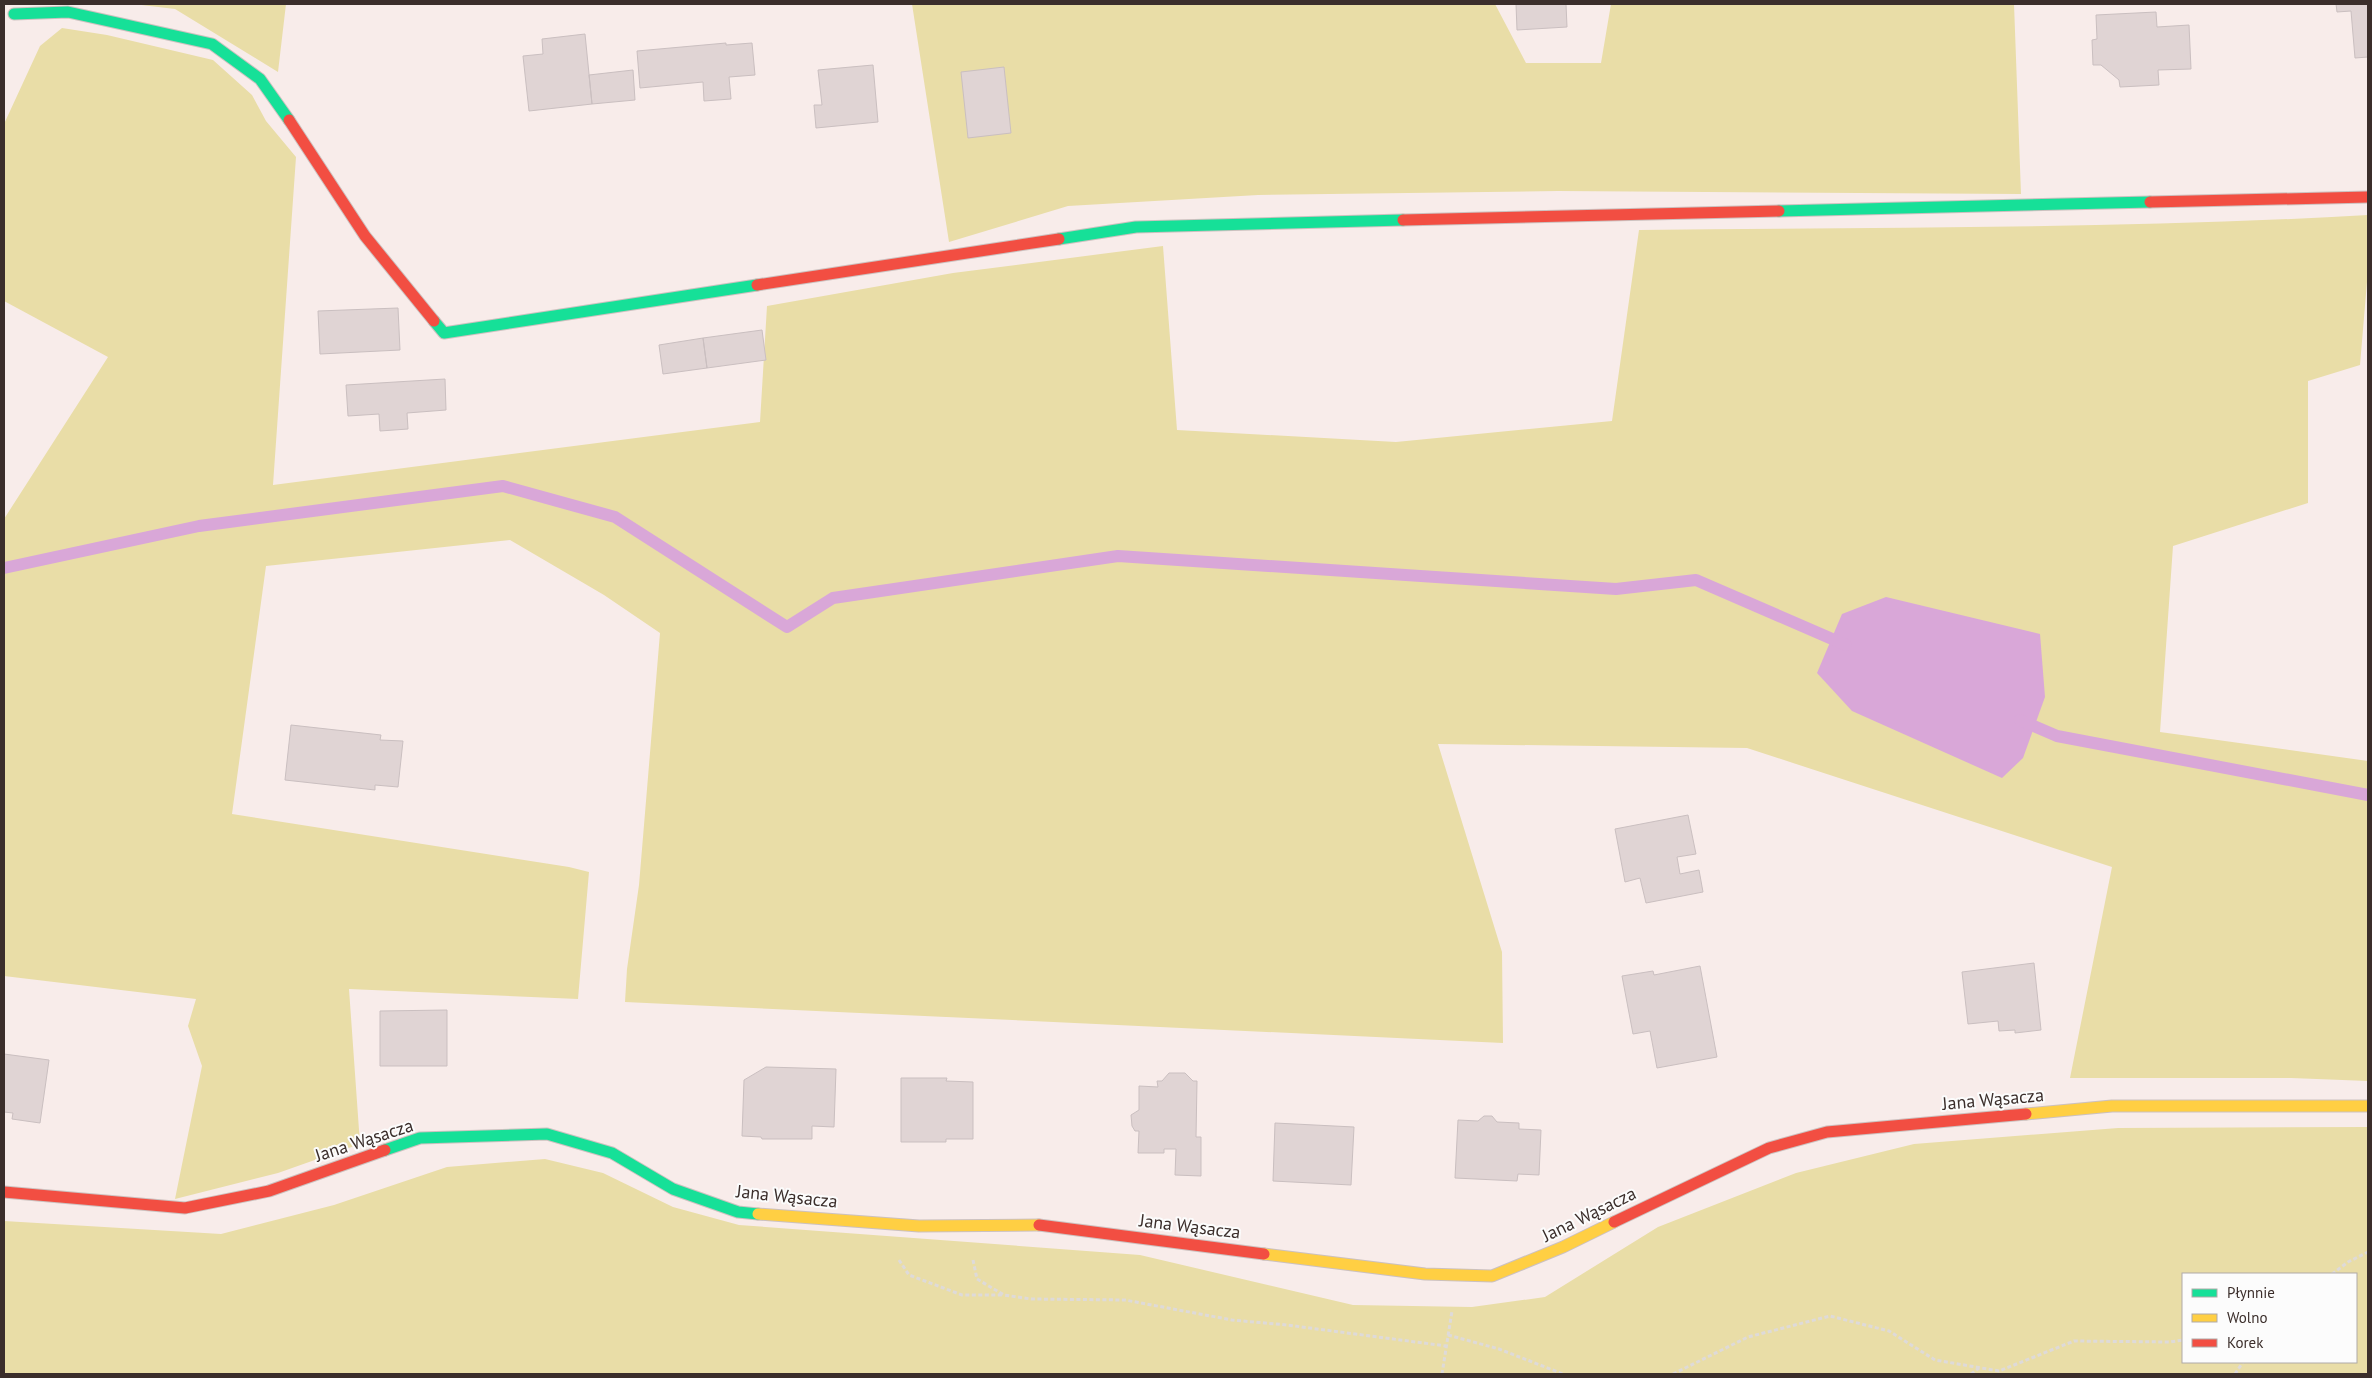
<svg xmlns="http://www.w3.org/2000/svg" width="2372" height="1378" font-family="'PT Sans',sans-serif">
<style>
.green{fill:#e9dda7;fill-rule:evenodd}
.water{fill:#d9a7d8}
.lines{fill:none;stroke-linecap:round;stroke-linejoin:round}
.stream{stroke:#d9a7d8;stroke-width:12}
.building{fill:#e0d4d4;stroke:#cabfc0}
.fast-casing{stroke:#ccc1bf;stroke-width:13}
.slow-casing{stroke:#ccc1bf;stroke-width:13}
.jam-casing{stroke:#ccc1bf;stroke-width:13}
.path{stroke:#dedad9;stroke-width:3;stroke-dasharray:4 2.5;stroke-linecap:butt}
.fast{stroke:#16e098;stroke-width:11}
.slow{stroke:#ffcf43;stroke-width:11}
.jam{stroke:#f24e42;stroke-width:11}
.labels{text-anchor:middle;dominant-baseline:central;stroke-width:4;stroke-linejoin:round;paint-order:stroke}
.street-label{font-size:18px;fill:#3b2e2b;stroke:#fcfcfc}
</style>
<rect width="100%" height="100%" fill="#f8ecea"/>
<path class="green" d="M 133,4 L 286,4 L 278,72 L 175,9 Z
M 912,4 L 1495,4 L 1526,63 L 1601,63 L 1611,4 L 2014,4 L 2021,194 L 1558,191 L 1258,195 L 1068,206 L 949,242 Z
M 62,28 L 107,35 L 213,60 L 252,95 L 266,121 L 296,157 L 273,485 L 760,422 L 767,306 L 953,273 L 1163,246 L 1177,430 L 1396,442 L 1612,421 L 1639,230 C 1882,227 2126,229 2368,215 L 2368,270 L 2360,365 L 2308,381 L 2308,503 L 2173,546 L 2160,732 L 2368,761 L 2368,1081 L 2291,1078 L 2070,1078 L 2112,867 L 1747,748 L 1438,744 L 1502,952 L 1503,1043 L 625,1002 L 627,969 L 639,885 L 660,633 L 604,595 L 510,540 L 266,566 L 232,814 L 569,867 L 589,872 L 578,999 L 349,989 L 360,1144 L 278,1173 L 175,1199 L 202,1066 L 188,1026 L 196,999 L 4,976 L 4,519 L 108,357 L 4,301 L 4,124 L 40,46 Z
M 2368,1127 L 2368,1374 L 4,1374 L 4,1221 L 221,1234 L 334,1205 L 447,1167 L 545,1159 L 603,1173 L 673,1207 L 739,1225 L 1140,1255 L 1353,1305 L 1472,1307 L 1545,1297 L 1658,1227 L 1796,1173 L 1914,1144 L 2118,1128 ZM 2183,1274 L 2356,1274 L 2356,1362 L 2183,1362 Z"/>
<path class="water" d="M 1886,597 L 2040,634 L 2045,697 L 2023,758 L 2002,778 L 1852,711 L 1817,673 L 1842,614 Z"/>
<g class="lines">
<path class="stream" d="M 4,568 L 199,526 L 503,486 L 615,517 L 787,627 L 833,598 L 1118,556 L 1616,589 L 1696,580 L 1846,645
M 2020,720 L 2057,736 L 2368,795"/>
</g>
<path class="building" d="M 1516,4 L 1566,4 L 1567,27 L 1517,30 Z
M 2336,4 L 2368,4 L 2368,57 L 2355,58 L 2351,11 L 2337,12 Z
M 2156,12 L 2157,27 L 2189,25 L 2191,69 L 2158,70 L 2159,85 L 2120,87 L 2119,80 L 2101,65 L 2093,65 L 2092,40 L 2097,39 L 2096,15 Z
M 585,34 L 592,104 L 529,111 L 523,56 L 543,54 L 542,39 Z
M 726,43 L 726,45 L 752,43 L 755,75 L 729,77 L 731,99 L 704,101 L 703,82 L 640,88 L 637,51 Z
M 873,65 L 878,122 L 816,128 L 814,105 L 822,105 L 818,70 Z
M 1004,67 L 1011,133 L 968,138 L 961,72 Z
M 633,70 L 635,100 L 592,104 L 589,75 Z
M 398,308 L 400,350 L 320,354 L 318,311 Z
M 762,330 L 766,360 L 707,368 L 703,338 Z
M 703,338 L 707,368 L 663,374 L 659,345 Z
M 445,379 L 446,410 L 407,413 L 408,429 L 380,431 L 379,414 L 348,416 L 346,385 Z
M 291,725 L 381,735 L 380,740 L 403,741 L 398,787 L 375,785 L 375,790 L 285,780 Z
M 1688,815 L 1696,854 L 1677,857 L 1680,874 L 1699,870 L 1703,892 L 1646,903 L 1640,878 L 1625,882 L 1615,829 Z
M 2034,963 L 2041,1030 L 2015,1033 L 2015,1030 L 1999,1031 L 1998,1021 L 1968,1024 L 1962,972 Z
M 1700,966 L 1717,1057 L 1657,1068 L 1650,1031 L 1633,1034 L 1622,976 L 1653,971 L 1654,975 Z
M 447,1010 L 447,1066 L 380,1066 L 380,1011 Z
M 4,1054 L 49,1060 L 40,1123 L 12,1119 L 13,1113 L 4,1112 Z
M 766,1067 L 836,1069 L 834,1127 L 812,1126 L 812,1139 L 762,1139 L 761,1137 L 742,1136 L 744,1080 Z
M 1169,1073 L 1185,1073 L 1193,1081 L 1197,1081 L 1196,1137 L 1201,1137 L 1201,1176 L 1175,1175 L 1176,1149 L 1164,1149 L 1164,1153 L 1138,1153 L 1139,1131 L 1135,1131 L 1132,1126 L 1131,1115 L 1139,1110 L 1139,1086 L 1158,1087 L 1157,1081 L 1162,1081 Z
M 901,1078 L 947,1078 L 946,1081 L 973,1082 L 973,1139 L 946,1139 L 946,1142 L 901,1142 Z
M 1484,1116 L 1492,1116 L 1497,1122 L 1519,1123 L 1519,1129 L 1541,1130 L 1539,1175 L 1518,1174 L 1517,1181 L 1455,1178 L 1458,1120 L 1478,1121 Z
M 1275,1123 L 1354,1127 L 1351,1185 L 1273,1181 Z"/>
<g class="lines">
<g class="fast-casing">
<path id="fast" d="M 14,14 L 68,12 L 212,44 L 260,79 L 289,120
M 1779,211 L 2150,202
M 1059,239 L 1136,227 L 1403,220
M 434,321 L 444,333 L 757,285
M 385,1150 L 420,1138 L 547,1134 L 612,1153 L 673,1189 L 738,1212 L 758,1214"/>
</g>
<g class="slow-casing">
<path id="slow" d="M 2026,1114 L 2112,1106 L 2368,1106
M 758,1214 L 919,1226 L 1039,1225
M 1264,1254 L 1425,1274 L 1492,1276 L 1563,1247 L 1614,1222"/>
</g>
<g class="jam-casing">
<path id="jam" d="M 289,120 L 365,236 L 434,321
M 2150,202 L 2368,197
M 1403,220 L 1779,211
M 757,285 L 1059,239
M 4,1192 L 185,1208 L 269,1191 L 385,1150
M 1614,1222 L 1769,1148 L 1827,1132 L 2026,1114
M 1039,1225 L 1264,1254"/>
</g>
<path class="path" d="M 899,1260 L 909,1275 L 962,1295 L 1004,1295
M 973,1260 L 977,1279 L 1004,1295 L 1031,1299 L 1125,1300 L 1232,1320 L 1287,1325 L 1446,1346
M 2332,1274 L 2348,1262 L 2368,1252
M 1448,1335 L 1499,1349 L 1563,1374
M 1442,1374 L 1452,1311
M 1673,1374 L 1748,1337 L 1830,1316 L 1889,1331 L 1935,1360 L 1999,1371 L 2074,1341 L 2170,1342 L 2183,1340
M 1971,1374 L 1979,1368
M 2235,1374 L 2243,1362"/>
<use href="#fast" class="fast"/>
<use href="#slow" class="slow"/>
<use href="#jam" class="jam"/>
</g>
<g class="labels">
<g class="street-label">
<text transform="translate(1993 1099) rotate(-5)">Jana Wąsacza</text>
<text transform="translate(364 1140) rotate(-18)">Jana Wąsacza</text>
<text transform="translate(787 1196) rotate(6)">Jana Wąsacza</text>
<text transform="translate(1589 1214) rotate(-26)">Jana Wąsacza</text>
<text transform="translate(1190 1226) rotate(7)">Jana Wąsacza</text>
</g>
</g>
<rect width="2372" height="1378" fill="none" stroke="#3b2e2b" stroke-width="10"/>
<rect x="2182" y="1273" width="175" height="90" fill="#fcfcfc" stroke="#afaaa8"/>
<rect x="2192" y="1289" width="25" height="8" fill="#16e098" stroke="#afaaa8"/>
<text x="2227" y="1298" font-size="15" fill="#3b2e2b">Płynnie</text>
<rect x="2192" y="1314" width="25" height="8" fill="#ffcf43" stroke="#afaaa8"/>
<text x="2227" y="1323" font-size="15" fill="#3b2e2b">Wolno</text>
<rect x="2192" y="1339" width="25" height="8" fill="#f24e42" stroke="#afaaa8"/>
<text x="2227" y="1348" font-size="15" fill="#3b2e2b">Korek</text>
</svg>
